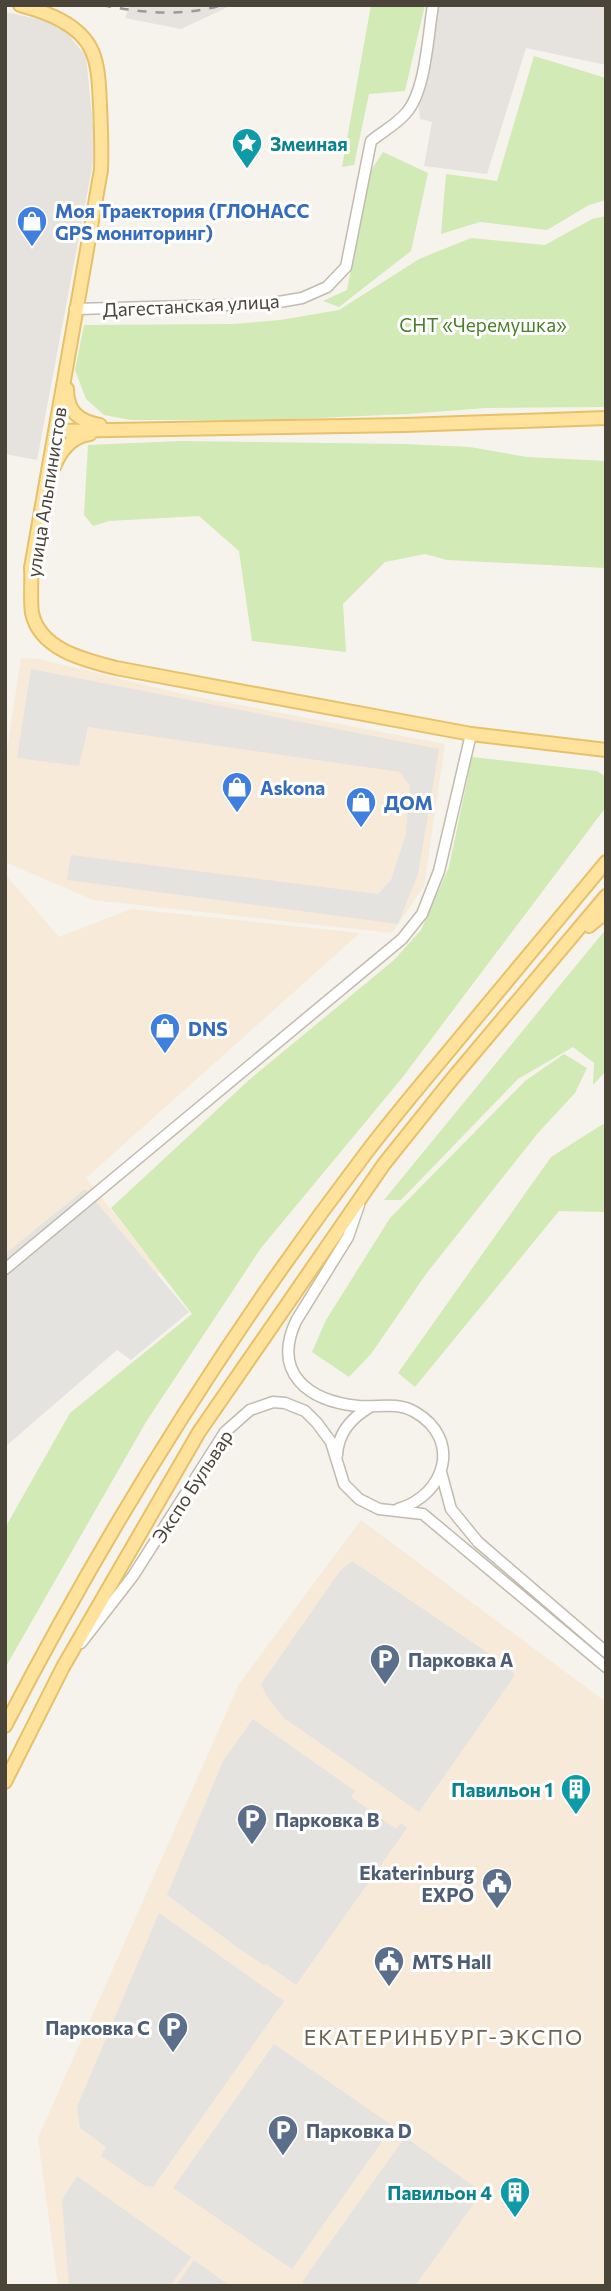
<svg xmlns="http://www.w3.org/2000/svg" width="611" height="2291" font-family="Commissioner,sans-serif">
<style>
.commercial{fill:#f7ead8}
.industrial{fill:#e6e2dd}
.green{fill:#d2eab5}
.parking{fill:#e5e3e0}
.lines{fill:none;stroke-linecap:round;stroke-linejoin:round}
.minor-casing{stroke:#c2bbae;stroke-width:13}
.major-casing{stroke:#e6c16a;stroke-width:16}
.minor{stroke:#fff;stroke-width:10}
.major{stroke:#ffe39c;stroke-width:12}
.rail{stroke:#9a9a9a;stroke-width:2.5;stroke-dasharray:9 9;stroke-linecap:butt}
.labels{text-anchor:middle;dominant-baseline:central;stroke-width:6;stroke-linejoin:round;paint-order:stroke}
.culture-label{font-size:19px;font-weight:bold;fill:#0d838f;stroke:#fff;text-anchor:end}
.shop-label{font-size:19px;font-weight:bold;fill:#366cbe;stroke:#fff;text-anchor:start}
.street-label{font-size:19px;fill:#4b4439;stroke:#fff}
.park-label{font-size:19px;fill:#4a7f2a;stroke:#fff}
.service-label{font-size:19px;font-weight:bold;fill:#4e5e75;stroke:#fff;text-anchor:start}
.neighbourhood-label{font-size:21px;letter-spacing:2px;fill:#6e6250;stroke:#fff}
</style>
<rect width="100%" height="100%" fill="#f6f3ec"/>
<path class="commercial" d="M 21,658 L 39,659 L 187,695 L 445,744 L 424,886 L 392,933 L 93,900 L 5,862 L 5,763 Z
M 5,874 L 59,937 L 131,909 L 360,933 L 86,1178 L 160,1272 L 5,1402 Z
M 361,1520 L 606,1702 L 606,2286 L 58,2286 L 38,2138 L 239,1684 Z"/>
<path class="industrial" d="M 130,5 L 232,5 L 181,29 L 125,18 Z
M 435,5 L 606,5 L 606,65 L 526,48 L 487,174 L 424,166 L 432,122 L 420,119 L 417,87 Z
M 5,12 L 43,20 L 64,30 L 86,56 L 93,126 L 95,152 L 37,460 L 5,454 Z"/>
<path class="green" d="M 371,5 L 425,5 L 405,91 L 369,94 L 354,165 L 342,167 Z
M 534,56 L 606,78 L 606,200 L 589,205 L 547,230 L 480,222 L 441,234 L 446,174 L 497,181 Z
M 383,152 L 428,173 L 411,251 L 339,307 L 323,301 L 347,290 L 370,172 Z
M 606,216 L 606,407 L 485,408 L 409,414 L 268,420 L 131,420 L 104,415 L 86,399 L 75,370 L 84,325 L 234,324 L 280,320 L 339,310 L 419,259 L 471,238 L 545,245 L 592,219 Z
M 181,441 L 404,444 L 470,447 L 527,457 L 606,461 L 606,568 L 447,560 L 425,554 L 385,562 L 343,604 L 346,652 L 252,641 L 239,551 L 199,516 L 109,521 L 93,526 L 84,515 L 88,445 Z
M 472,757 L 597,771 L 606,777 L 606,807 L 402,1078 L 261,1248 L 146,1422 L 5,1668 L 5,1528 L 70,1413 L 192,1314 L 111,1208 L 249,1080 L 394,960 L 421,930 L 449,867 Z
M 606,929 L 606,1071 L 593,1085 L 594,1063 L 573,1047 L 518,1079 L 401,1200 L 384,1200 Z
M 564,1054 L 587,1068 L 575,1093 L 538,1133 L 426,1274 L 371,1354 L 349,1377 L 312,1352 L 326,1320 L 390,1218 L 525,1081 Z
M 603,1124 L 606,1127 L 606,1212 L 559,1211 L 415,1387 L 398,1373 L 551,1157 Z"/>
<path class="parking" d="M 5,403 L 18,406 L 12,442 L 5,441 Z
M 31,669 L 439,749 L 418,874 L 398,924 L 67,880 L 71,855 L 378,894 L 391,880 L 406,834 L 410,786 L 400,772 L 88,727 L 79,766 L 17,758 Z
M 85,1189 L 189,1312 L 131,1360 L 117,1350 L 5,1447 L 5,1254 Z
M 352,1561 L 509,1667 L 515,1675 L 419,1812 L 284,1718 L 266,1695 L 261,1684 L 340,1571 Z
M 253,1719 L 355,1791 L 351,1797 L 396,1829 L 401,1823 L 407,1828 L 296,1985 L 266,1964 L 264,1965 L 241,1950 L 167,1895 L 223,1761 Z
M 159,1913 L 284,2001 L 153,2187 L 145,2186 L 101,2156 L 106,2147 L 80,2128 L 77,2107 Z
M 274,2044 L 393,2126 L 292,2269 L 173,2188 Z
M 405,2137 L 482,2192 L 415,2286 L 308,2286 L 302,2282 Z
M 77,2176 L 191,2257 L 170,2286 L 69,2286 L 62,2200 Z
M 194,2260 L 230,2286 L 176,2286 Z"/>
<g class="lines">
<g class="minor-casing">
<path id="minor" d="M 75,309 L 267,304 L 302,298 L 327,287 L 346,267 L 371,141 C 382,132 397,124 406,113 C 426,91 428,34 433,5
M 359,1205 L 348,1237 L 296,1321 C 272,1373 308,1401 358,1406 C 378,1408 396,1401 415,1412 C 462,1439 446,1495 398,1509
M 5,1269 L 402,939 L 422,914 L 439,871 L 471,734
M 337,1455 C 338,1433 351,1418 370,1407
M 441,1472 L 451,1509 L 478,1542 L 606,1652
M 81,1643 L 133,1576 L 225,1432 L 250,1410 L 273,1402 L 285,1403 L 305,1411 L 317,1423 L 331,1442 L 344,1484 L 359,1499 L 379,1509 L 423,1514 L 606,1667"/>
</g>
<g class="major-casing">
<path id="major" d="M 20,5 C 46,12 80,24 92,51 C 99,67 99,87 100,105 C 101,127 102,148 101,170 L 31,568 C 32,582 30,599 32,613 C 40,650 85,660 116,668 L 471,734 L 606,750
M 67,389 C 67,412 79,421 100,425
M 55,431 L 405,425 L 606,418
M 54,467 C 60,451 72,436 90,434
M 589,926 L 606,912
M 5,1726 C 109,1525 229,1333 366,1153 C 397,1112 431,1073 463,1034 C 511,977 558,919 606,862
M 5,1782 L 63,1667 L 199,1432 L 384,1164 L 453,1078 L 606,896"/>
</g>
<use href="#minor" class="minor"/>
<use href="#major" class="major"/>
<path class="rail" d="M 102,5 C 143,13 182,17 222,5"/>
</g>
<defs>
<g id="sight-pin" transform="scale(1.575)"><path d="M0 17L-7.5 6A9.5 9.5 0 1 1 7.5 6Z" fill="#0f9aa8" stroke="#fff"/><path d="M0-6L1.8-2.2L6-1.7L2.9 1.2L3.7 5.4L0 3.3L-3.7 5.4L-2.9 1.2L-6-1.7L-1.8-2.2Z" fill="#fff"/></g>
<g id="shop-pin" transform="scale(1.575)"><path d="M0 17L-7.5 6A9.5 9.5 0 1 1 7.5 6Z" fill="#3f7fe0" stroke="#fff"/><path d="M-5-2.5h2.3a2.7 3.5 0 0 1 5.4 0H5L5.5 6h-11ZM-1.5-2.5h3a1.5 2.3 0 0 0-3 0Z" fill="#fff"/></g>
<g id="parking-pin" transform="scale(1.575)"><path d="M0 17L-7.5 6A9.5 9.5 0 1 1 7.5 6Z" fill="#5c6f8a" stroke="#fff"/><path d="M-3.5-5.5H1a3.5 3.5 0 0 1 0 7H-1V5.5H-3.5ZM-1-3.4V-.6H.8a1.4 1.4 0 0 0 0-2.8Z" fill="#fff"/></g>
<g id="building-pin" transform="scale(1.575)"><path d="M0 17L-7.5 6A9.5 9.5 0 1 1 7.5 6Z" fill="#0f9aa8" stroke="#fff"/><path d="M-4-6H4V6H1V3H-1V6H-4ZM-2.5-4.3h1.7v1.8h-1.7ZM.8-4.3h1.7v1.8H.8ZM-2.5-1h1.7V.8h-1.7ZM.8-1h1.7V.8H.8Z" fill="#fff"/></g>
<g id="civic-pin" transform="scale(1.575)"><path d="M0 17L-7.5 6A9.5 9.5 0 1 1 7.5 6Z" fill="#5c6f8a" stroke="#fff"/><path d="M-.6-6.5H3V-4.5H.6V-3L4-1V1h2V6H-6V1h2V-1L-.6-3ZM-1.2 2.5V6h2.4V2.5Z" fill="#fff"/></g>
</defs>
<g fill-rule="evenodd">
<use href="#sight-pin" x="247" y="143"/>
<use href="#shop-pin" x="32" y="221"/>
<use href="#shop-pin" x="237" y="787"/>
<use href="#shop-pin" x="361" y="802"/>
<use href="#shop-pin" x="165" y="1028"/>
<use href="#parking-pin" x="385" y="1659"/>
<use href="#building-pin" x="576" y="1789"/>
<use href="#parking-pin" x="252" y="1819"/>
<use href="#civic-pin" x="497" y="1883"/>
<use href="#civic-pin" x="389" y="1961"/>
<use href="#parking-pin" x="173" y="2027"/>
<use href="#parking-pin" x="283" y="2130"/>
<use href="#building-pin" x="515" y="2192"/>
</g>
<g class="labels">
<g class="culture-label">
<text x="270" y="143" text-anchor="start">Змеиная</text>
<text x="553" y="1789">Павильон 1</text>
<text x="492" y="2192">Павильон 4</text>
</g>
<g class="shop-label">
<text x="55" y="210">Моя Траектория (ГЛОНАСС<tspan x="55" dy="22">GPS мониторинг)</tspan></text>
<text x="260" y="787">Askona</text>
<text x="384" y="802">ДОМ</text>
<text x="188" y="1028">DNS</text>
</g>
<g class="street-label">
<text transform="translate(191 305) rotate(-3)">Дагестанская улица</text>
<text transform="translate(46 492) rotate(-81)">улица Альпинистов</text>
<text transform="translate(192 1486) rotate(-57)">Экспо Бульвар</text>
</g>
<g class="park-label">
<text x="483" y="324">СНТ «Черемушка»</text>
</g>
<g class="service-label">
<text x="408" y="1659">Парковка A</text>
<text x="275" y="1819">Парковка B</text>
<text x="474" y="1872" text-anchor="end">Ekaterinburg<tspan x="474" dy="22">EXPO</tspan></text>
<text x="412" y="1961">MTS Hall</text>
<text x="150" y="2027" text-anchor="end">Парковка C</text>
<text x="306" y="2130">Парковка D</text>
</g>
<g class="neighbourhood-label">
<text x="444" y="2036">ЕКАТЕРИНБУРГ-ЭКСПО</text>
</g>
</g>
<rect width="611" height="2291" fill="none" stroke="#4b4439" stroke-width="14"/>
</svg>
